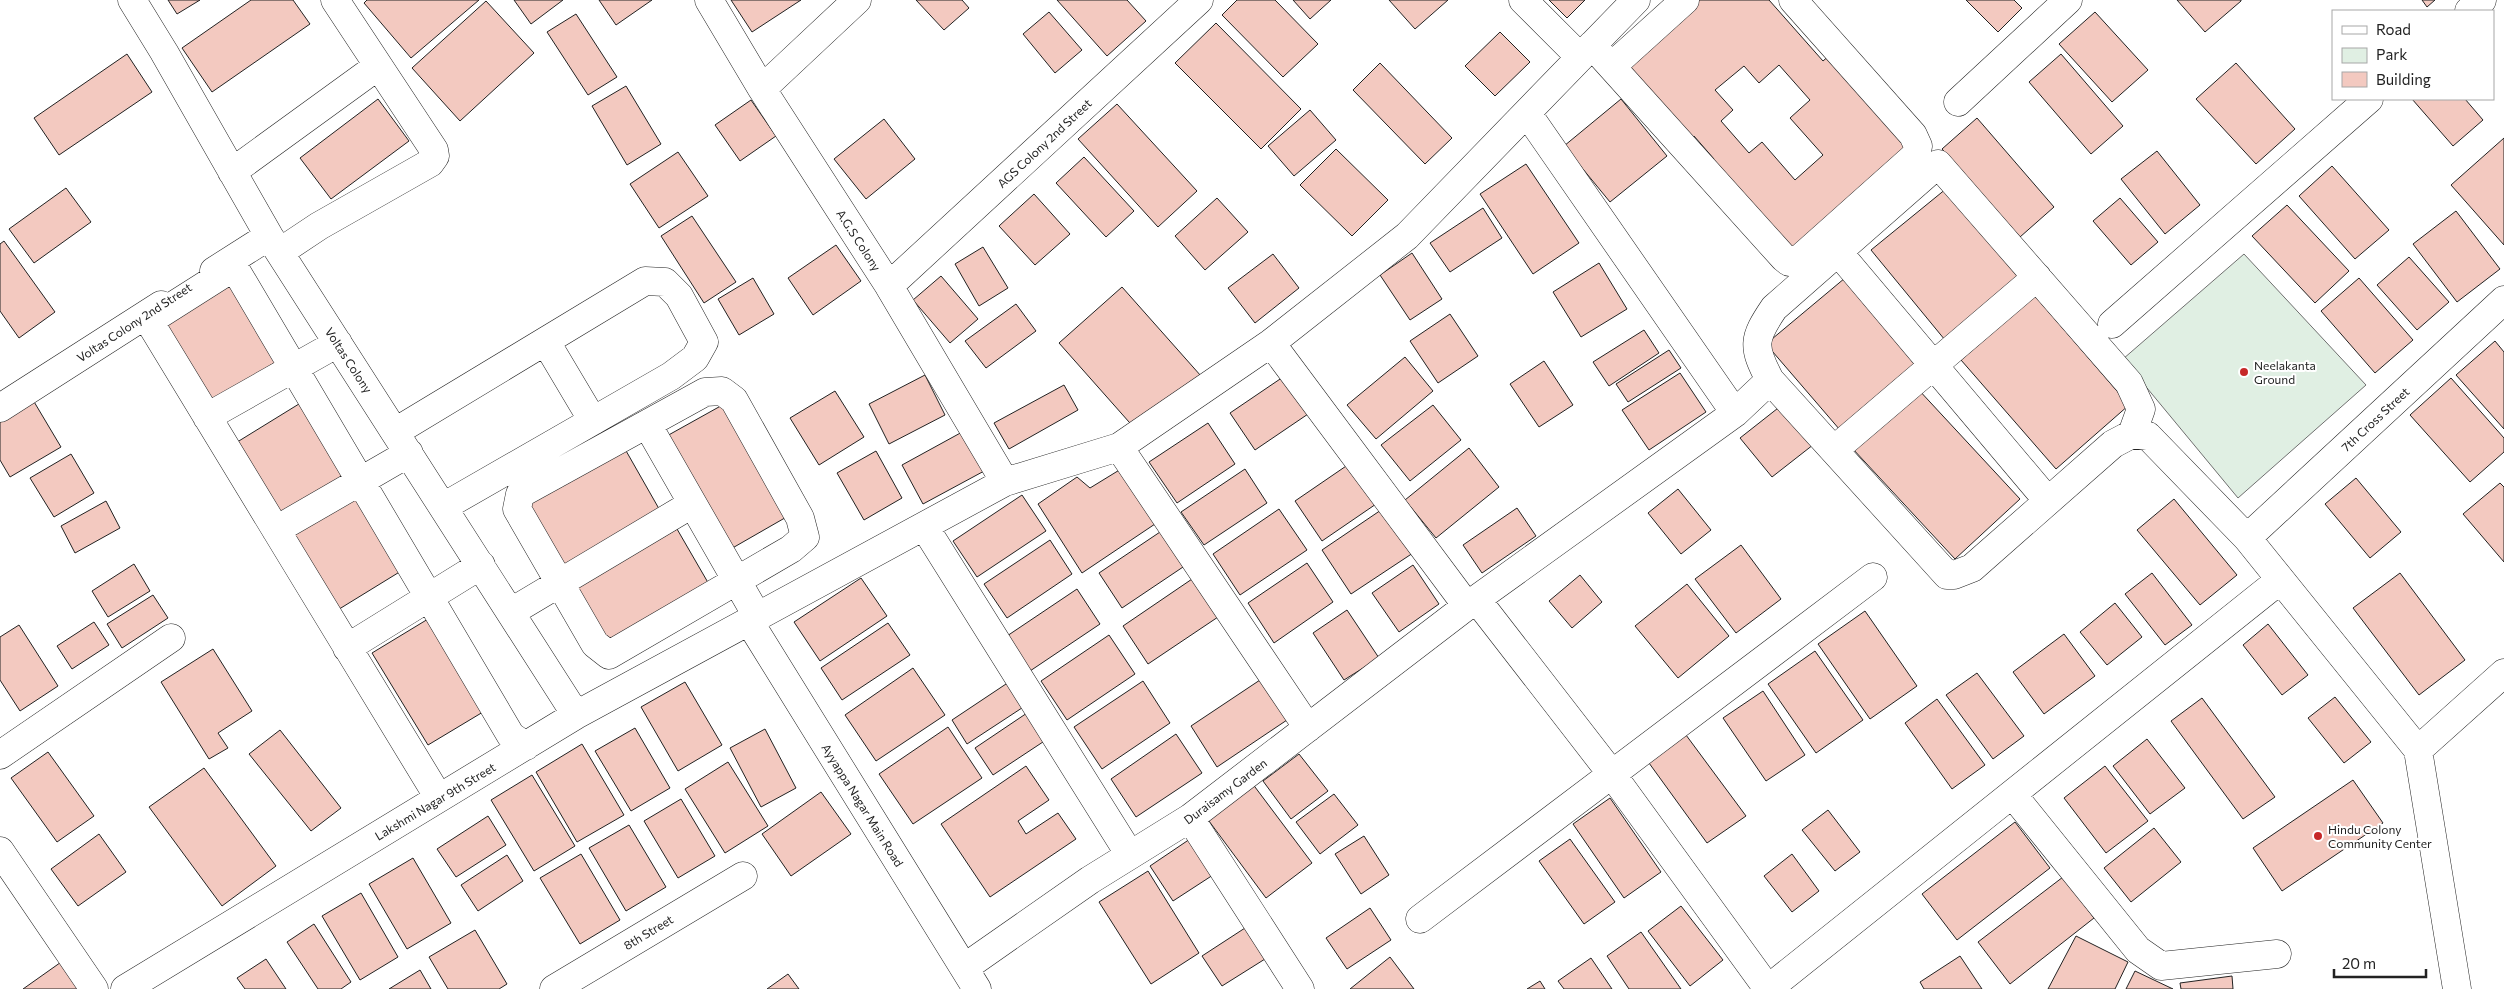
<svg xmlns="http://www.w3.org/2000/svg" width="2504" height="989" font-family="Commissioner,sans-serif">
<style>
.green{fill:#e0efe3;stroke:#6f6f6f}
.building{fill:#f3c9c0;stroke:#222;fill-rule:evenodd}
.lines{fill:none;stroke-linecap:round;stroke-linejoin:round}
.minor-casing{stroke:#222;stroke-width:29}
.minor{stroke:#fff;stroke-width:28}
.poi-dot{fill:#c62828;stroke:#fff;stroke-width:2}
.labels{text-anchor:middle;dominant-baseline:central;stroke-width:4;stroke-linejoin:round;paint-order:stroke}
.street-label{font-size:12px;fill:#222;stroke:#fff}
.poi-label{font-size:12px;fill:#222;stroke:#fff;text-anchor:start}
</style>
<rect width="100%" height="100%" fill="#fff"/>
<path class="green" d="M 2244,254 L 2366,385 L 2238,498 L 2123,359 Z"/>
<path class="building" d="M 168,0 L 200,0 L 177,14 Z
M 251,0 L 293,0 L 310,24 L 212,92 L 182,48 Z
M 367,0 L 479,0 L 411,58 L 364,3 Z
M 514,0 L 563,0 L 531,24 Z
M 599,0 L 652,0 L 616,25 Z
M 731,0 L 801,0 L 752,32 Z
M 916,0 L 962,0 L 969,8 L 944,30 Z
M 1057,0 L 1127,0 L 1146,21 L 1107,56 Z
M 1237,0 L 1275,0 L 1318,44 L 1283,77 L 1222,15 Z
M 1293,0 L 1331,0 L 1310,19 Z
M 1389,0 L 1448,0 L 1415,29 Z
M 1549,0 L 1585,0 L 1567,18 Z
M 1696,0 L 1769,0 L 1823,61 L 1831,54 L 1914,148 L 1791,258 L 1708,165 L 1714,159 L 1694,136 L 1688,142 L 1621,67 ZM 1779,65 L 1810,100 L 1790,118 L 1823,155 L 1795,180 L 1762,142 L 1749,153 L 1721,121 L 1733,110 L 1715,90 L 1744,66 L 1759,83 Z
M 1966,0 L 2014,0 L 2022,8 L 1998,32 Z
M 2177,0 L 2241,0 L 2241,1 L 2205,32 Z
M 2422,0 L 2435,0 L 2427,7 Z
M 486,1 L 534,53 L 460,121 L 412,68 Z
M 1049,12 L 1082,50 L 1055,73 L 1023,34 Z
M 2095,12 L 2148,70 L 2112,102 L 2059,44 Z
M 576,14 L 617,77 L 588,95 L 547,32 Z
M 1216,23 L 1301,109 L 1261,149 L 1175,63 Z
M 1500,32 L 1530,62 L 1495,96 L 1465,66 Z
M 127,54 L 152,92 L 59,155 L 34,118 Z
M 2061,54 L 2123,126 L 2091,154 L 2029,82 Z
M 1380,63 L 1452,138 L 1425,164 L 1353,90 Z
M 2236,63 L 2295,129 L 2256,164 L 2196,99 Z
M 626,86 L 661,144 L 627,165 L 592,106 Z
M 378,99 L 409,141 L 331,199 L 300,158 Z
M 1621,99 L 1667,156 L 1610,202 L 1564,146 Z
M 2412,99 L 2465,99 L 2483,120 L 2453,146 Z
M 751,100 L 776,136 L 740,161 L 715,125 Z
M 1117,104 L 1197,191 L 1158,227 L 1078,139 Z
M 1310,110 L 1336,140 L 1294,176 L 1268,146 Z
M 1977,118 L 2054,207 L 2020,237 L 1942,149 Z
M 884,119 L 915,159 L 866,199 L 834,159 Z
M 2504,138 L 2504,245 L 2451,185 Z
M 1336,149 L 1388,200 L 1352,236 L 1300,185 Z
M 2157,151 L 2200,205 L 2165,234 L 2121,179 Z
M 678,152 L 708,196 L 659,228 L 630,184 Z
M 1084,157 L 1134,211 L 1106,237 L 1056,183 Z
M 1526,164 L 1579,243 L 1533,274 L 1480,194 Z
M 2332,166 L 2389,230 L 2355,259 L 2299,196 Z
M 1952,184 L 2025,274 L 1945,340 L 1871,250 Z
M 66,188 L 91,222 L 34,263 L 9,229 Z
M 1034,194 L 1070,234 L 1035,265 L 999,226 Z
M 1217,198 L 1248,232 L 1205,270 L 1175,236 Z
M 2120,198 L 2158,242 L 2131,265 L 2093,221 Z
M 2287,205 L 2349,271 L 2315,303 L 2252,236 Z
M 1483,208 L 1502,238 L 1450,272 L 1430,243 Z
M 2456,211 L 2500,269 L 2457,302 L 2413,244 Z
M 692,216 L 736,282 L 704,303 L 661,236 Z
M 4,241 L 55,312 L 19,338 L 0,311 L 0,244 Z
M 836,245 L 861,281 L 813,315 L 788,278 Z
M 983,247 L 1008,288 L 979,306 L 955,264 Z
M 1412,253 L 1442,299 L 1410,320 L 1380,275 Z
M 1273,254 L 1299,288 L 1255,323 L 1228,288 Z
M 2409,257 L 2449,302 L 2417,330 L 2377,285 Z
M 1599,263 L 1627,309 L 1581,337 L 1553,292 Z
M 234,275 L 284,357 L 207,404 L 157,322 Z
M 941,276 L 978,319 L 950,343 L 913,300 Z
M 753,278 L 774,314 L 739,335 L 718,299 Z
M 1845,278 L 1918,363 L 1840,430 L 1766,344 Z
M 2359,278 L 2413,340 L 2375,373 L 2321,311 Z
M 1122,287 L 1201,376 L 1137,431 L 1059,343 Z
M 2035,296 L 2129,405 L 2056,469 L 1961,360 Z
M 1016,304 L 1036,331 L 986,368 L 965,341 Z
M 1450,314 L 1478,356 L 1438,383 L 1410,341 Z
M 1644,330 L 1659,353 L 1609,386 L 1593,362 Z
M 2495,341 L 2504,352 L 2504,429 L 2456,375 Z
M 1669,350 L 1681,368 L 1628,402 L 1616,384 Z
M 1405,357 L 1433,391 L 1376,439 L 1347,405 Z
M 1544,361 L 1573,405 L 1539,427 L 1510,384 Z
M 1680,373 L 1706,412 L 1649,450 L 1622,410 Z
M 925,375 L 945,415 L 889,444 L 869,404 Z
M 1286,375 L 1311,412 L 1255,450 L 1230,413 Z
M 2451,378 L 2504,438 L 2504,452 L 2470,482 L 2410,415 Z
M 1064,385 L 1078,410 L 1009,449 L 994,423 Z
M 1917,388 L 2020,499 L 1955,559 L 1852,448 Z
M 835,391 L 864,437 L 819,465 L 790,418 Z
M 30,395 L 61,447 L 10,477 L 0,460 L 0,413 Z
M 307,399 L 351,471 L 277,516 L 234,444 Z
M 1787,401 L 1818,441 L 1772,477 L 1740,438 Z
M 726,403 L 790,515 L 729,550 L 665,437 Z
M 1433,405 L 1461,440 L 1410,481 L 1381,445 Z
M 1208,423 L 1235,464 L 1177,503 L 1149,462 Z
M 964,431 L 986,470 L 923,504 L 902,465 Z
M 1469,448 L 1499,487 L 1436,538 L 1405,500 Z
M 625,449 L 662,514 L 564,569 L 527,505 Z
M 876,451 L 902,498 L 864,520 L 837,473 Z
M 71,454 L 94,493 L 54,517 L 30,478 Z
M 1352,462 L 1379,502 L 1322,541 L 1295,501 Z
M 1121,469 L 1155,524 L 1082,573 L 1038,504 L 1077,477 L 1090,488 Z
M 1245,469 L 1267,503 L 1204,545 L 1181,512 Z
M 2356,478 L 2401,532 L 2370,558 L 2325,504 Z
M 2500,483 L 2504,487 L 2504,562 L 2463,514 Z
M 1678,489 L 1711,530 L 1681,554 L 1648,513 Z
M 361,494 L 406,568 L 336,611 L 291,537 Z
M 1022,495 L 1046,531 L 977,577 L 953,541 Z
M 2174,499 L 2237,575 L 2200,605 L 2137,530 Z
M 106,501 L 120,528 L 75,553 L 61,526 Z
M 1384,508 L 1413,553 L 1351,594 L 1322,550 Z
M 1517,508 L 1536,536 L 1482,573 L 1463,545 Z
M 1279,509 L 1307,550 L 1240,595 L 1213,554 Z
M 677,529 L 710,586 L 607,646 L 574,589 Z
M 1163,530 L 1186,565 L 1122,608 L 1099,573 Z
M 1050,540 L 1072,574 L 1007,618 L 984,584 Z
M 1741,545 L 1781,599 L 1736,633 L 1695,579 Z
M 1307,563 L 1333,602 L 1274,643 L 1248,603 Z
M 134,564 L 150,591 L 108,617 L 92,591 Z
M 1413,565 L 1439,604 L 1399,632 L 1372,593 Z
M 2152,573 L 2192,625 L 2165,645 L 2125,594 Z
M 2400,573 L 2465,660 L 2419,695 L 2353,608 Z
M 1580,575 L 1602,602 L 1572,628 L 1549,601 Z
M 1195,577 L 1221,615 L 1148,664 L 1123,626 Z
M 861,578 L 887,616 L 820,661 L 794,622 Z
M 1687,584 L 1729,636 L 1678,678 L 1635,626 Z
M 1077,589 L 1100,624 L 1030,671 L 1007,636 Z
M 153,595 L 168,618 L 122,648 L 107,624 Z
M 2115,603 L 2142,637 L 2107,665 L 2080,632 Z
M 1347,610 L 1379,658 L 1344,680 L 1313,633 Z
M 1865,611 L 1917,686 L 1870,719 L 1818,644 Z
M 433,616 L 488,709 L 428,745 L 372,653 Z
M 94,622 L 109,645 L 72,669 L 57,646 Z
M 888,623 L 910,655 L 842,700 L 821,668 Z
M 2268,624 L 2308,675 L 2282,695 L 2243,645 Z
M 19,625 L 58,686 L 20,711 L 0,680 L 0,637 Z
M 2064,634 L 2095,676 L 2044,714 L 2013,672 Z
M 1109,635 L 1135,674 L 1067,720 L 1041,681 Z
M 213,649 L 252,711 L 218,733 L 228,748 L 209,759 L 161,682 Z
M 1815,651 L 1863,720 L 1816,753 L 1768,684 Z
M 913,668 L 945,715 L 876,761 L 845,715 Z
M 1977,673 L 2024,736 L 1993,759 L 1946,695 Z
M 1012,680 L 1028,704 L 967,744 L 952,720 Z
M 1260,680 L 1287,720 L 1217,767 L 1191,726 Z
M 1143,681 L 1170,723 L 1102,769 L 1074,727 Z
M 685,682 L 722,745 L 678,771 L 641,707 Z
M 1763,691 L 1805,755 L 1766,781 L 1723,718 Z
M 2335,697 L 2371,742 L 2344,763 L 2308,718 Z
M 2202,698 L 2275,797 L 2243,819 L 2171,721 Z
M 1937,699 L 1985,765 L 1952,789 L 1905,723 Z
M 1033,709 L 1052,736 L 993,775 L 975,748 Z
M 948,727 L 982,778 L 913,824 L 879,774 Z
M 635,728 L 670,788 L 631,811 L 595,751 Z
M 765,729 L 796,788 L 761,807 L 730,748 Z
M 280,730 L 341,808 L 311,831 L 249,754 Z
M 1176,734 L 1202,773 L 1136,817 L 1111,779 Z
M 1686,735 L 1746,816 L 1707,843 L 1649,763 Z
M 2147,739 L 2185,788 L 2150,814 L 2113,766 Z
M 582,744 L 624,815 L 577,842 L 536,772 Z
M 48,752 L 94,816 L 57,842 L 11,778 Z
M 1299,754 L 1328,791 L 1291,819 L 1263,781 Z
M 728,762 L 768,826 L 725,853 L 685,789 Z
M 1026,766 L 1049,800 L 1018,821 L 1026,834 L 1058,813 L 1076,839 L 990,897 L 941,824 Z
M 2105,766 L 2148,821 L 2106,853 L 2064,798 Z
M 204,768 L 276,866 L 222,906 L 149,807 Z
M 532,775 L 575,846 L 534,871 L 491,800 Z
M 2353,780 L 2383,823 L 2282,891 L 2253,848 Z
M 1252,783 L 1312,863 L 1266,898 L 1206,817 Z
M 821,792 L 851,834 L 791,876 L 762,834 Z
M 1334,794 L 1358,825 L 1320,854 L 1296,822 Z
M 1610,798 L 1661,872 L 1624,898 L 1573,824 Z
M 681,799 L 715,856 L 678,878 L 644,821 Z
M 1828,810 L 1860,852 L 1835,871 L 1802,830 Z
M 488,816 L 506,845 L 456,877 L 437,849 Z
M 2015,822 L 2050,868 L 1957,940 L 1922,894 Z
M 629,825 L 666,887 L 626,911 L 589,848 Z
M 2154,828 L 2181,862 L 2131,902 L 2104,868 Z
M 99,834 L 126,872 L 78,906 L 51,869 Z
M 1364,836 L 1389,875 L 1361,894 L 1335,854 Z
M 1190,839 L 1213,875 L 1173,901 L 1150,866 Z
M 1570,839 L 1615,902 L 1584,924 L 1539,861 Z
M 581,854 L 620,920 L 580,944 L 540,878 Z
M 1792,854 L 1819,891 L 1792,912 L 1764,876 Z
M 507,855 L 523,881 L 478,911 L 461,885 Z
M 413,858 L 451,923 L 407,949 L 369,884 Z
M 1148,871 L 1199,953 L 1151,984 L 1099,902 Z
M 2063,877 L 2094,918 L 2010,984 L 1978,942 Z
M 361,893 L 398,957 L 360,980 L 322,916 Z
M 1681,906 L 1723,960 L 1690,986 L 1648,931 Z
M 1370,908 L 1391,940 L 1347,969 L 1326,938 Z
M 314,924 L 351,982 L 341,989 L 318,989 L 287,942 Z
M 1245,928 L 1265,959 L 1222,986 L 1202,956 Z
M 475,930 L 507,984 L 499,989 L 448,989 L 429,957 Z
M 1641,932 L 1681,989 L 1629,989 L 1607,956 Z
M 2076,936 L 2128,962 L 2115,989 L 2048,989 Z
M 1960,956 L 1982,989 L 1924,989 L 1920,982 Z
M 1390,957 L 1414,989 L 1350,989 Z
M 1591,958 L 1612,989 L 1564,989 L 1558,981 Z
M 266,959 L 286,989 L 245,989 L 237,978 Z
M 64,960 L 85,989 L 23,989 Z
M 420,970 L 431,989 L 389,989 Z
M 2135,971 L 2173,989 L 2126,989 Z
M 788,974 L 799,989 L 767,989 Z
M 2232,976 L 2233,989 L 2181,989 L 2180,983 Z
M 1540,981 L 1545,989 L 1527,989 Z"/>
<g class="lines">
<g class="minor-casing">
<path id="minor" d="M 132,0 L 164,52 L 269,236 L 576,715
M 709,0 L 762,89 L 889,286 L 1005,482
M 1523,0 L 1580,57
M 2469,11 L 2482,0
M 1592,45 L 1784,258 L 1789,262 L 1796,262 L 1916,155 L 1918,146 L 1913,135 L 1793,0
M 1612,66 L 1685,0
M 762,89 L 857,0
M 1958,102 L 2068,0
M 1527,113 L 1735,413
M 232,172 L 378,66
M 280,252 L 319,226 L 430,163 L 435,156 L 434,150 L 335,0
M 1838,252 L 2048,501
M 214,271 L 269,236
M 889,286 L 1199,0
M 2112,324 L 2369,99
M 546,342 L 593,421
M 1271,343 L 1467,606
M 1770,380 C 1752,346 1753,339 1774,308 L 1938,164 L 2129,383 L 2141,409 L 2132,434
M 722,391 L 734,400 L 800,518 L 805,537 L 791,549 L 609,655 L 595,644 L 517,509 L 520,494 L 705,392 Z
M 0,408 L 161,305
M 207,417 L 338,343
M 647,424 L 757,616
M 395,432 L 645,281 L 665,282 L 679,296 L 704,342 L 695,358 L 671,376 L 443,507
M 1119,447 L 1308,728
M 1834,450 L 2037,277
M 924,526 L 1130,855
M 276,530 L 409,453
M 2247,538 L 2504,300
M 1477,600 L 1611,773 L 1768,989
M 511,612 L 692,504
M 749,621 L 977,989
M 347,648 L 481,565
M 0,755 L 171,638
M 2013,795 L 2138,950 L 2161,966 L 2277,954
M 439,798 L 149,321 L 234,267 L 511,736 L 526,746
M 1190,818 L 1300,989
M 0,851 L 94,989
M 1420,919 L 1873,577
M 964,968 L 1090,880 L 1190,818 L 1467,606 L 1735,413 L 1770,380 L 1947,575 L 1954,575 L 1972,568 L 2113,444 L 2132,434 L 2148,436 L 2247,538 L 2418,750
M 125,989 L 576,715 L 1005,482 L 1119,447 L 1271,343 L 1407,236 L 1636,0
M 554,989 L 743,876
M 1768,989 L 2280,580
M 2457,989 L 2418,750 L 2504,673"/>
</g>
<use href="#minor" class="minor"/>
</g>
<g class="poi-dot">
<circle cx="2244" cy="372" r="5"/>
<circle cx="2318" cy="836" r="5"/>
</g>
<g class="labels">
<g class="street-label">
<text transform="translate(1044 143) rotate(-43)">AGS Colony 2nd Street</text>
<text transform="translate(859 240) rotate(57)">A.G.S Colony</text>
<text transform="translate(134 322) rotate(-33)">Voltas Colony 2nd Street</text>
<text transform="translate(349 360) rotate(57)">Voltas Colony</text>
<text transform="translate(2375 419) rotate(-43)">7th Cross Street</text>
<text transform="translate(1225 791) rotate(-37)">Duraisamy Garden</text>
<text transform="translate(435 801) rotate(-31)">Lakshmi Nagar 9th Street</text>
<text transform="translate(863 805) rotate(58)">Ayyappa Nagar Main Road</text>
<text transform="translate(648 932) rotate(-31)">8th Street</text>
</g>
<g class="poi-label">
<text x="2254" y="365">Neelakanta<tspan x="2254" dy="14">Ground</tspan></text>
<text x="2328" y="829">Hindu Colony<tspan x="2328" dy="14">Community Center</tspan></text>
</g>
</g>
<rect x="2332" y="10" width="162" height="90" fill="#ffffff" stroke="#a7a7a7"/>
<rect x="2342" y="26" width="25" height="8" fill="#ffffff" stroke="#a7a7a7"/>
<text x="2376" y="35" font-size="15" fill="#222222">Road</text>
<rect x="2342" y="48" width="25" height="15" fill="#e0efe3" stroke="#a7a7a7"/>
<text x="2376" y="60" font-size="15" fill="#222222">Park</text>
<rect x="2342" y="72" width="25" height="15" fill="#f3c9c0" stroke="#a7a7a7"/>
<text x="2376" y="85" font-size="15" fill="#222222">Building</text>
<path d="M2334 969v8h92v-8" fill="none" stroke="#222222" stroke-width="2.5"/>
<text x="2342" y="969" font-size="15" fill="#222222" stroke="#ffffff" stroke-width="4" paint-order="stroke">20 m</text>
</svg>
